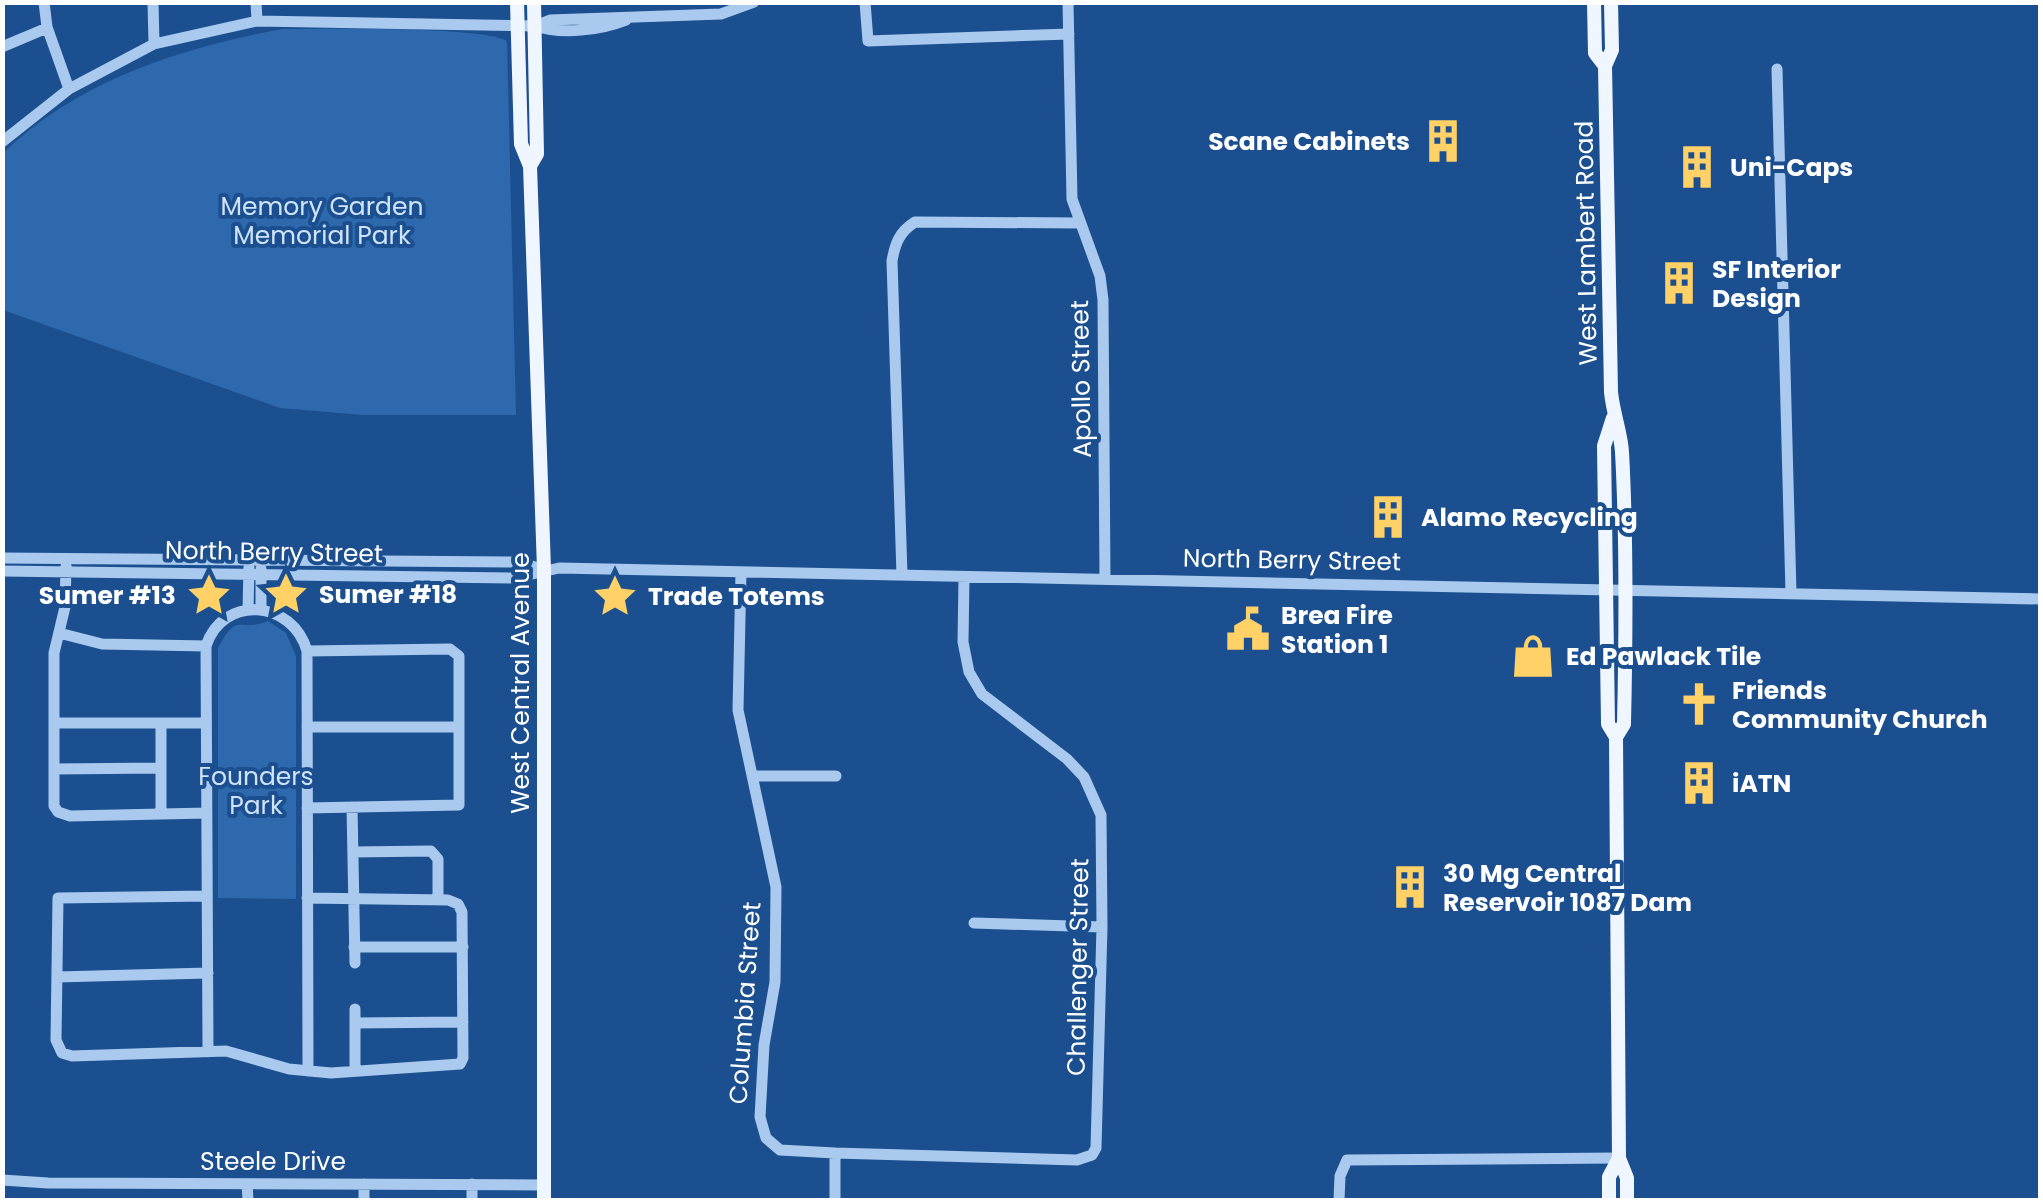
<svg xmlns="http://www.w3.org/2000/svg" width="2043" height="1203" font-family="Poppins,sans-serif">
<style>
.green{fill:#2e69ad}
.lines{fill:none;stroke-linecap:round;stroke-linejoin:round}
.stream{stroke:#9cc4f0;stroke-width:2.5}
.minor{stroke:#a9c9ee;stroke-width:11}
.major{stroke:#f0f6ff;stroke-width:14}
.labels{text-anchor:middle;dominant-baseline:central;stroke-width:8;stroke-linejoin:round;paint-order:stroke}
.poi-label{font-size:25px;font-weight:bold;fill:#fff;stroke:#1b4f8f;text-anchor:start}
.park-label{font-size:25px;fill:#cfe3fa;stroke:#1b4f8f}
.street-label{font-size:25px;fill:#fff;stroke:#1b4f8f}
</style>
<rect width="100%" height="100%" fill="#1b4f8f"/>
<path class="green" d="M 282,29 C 320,29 483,26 507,41 L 516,415 L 363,415 L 280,408 L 3,310 L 3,153 C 79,80 180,48 282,29 Z
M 268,621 L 286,633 L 296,656 L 296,899 L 218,898 L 218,648 C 238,610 239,633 268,621 Z"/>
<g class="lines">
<path class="stream" d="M 2037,2 L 2040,3"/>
<path class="minor" d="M 44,2 L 47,27 L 69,89
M 153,2 L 154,44
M 256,2 L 257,21
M 865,2 L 868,41 L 1069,34
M 1068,2 L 1072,199 L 1100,276 L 1103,300 L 1105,579
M 535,26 L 550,20 L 721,14 L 754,2
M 2,47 L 47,28
M 1777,69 L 1791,593
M 2,142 L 69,89 L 154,44 L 257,21 L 535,26 C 563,35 600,30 626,20
M 2,558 L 518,562 L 542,569
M 66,566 L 65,607 L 54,653 L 54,806 L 58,812 L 70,816 L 207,813
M 261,569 L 261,610
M 2,571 L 515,578 L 559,568 L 2040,599
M 741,572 L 738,710 L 776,887 L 775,982 L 764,1045 L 760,1117 L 766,1138 L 780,1150 L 835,1153 L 835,1200
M 902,575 L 892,261 C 895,244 899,232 915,222 L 1079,223
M 248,610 L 249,567
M 59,633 L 102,644 L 206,646
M 307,651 L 450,649 L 459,656 L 459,805 L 307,808
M 54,723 L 206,723
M 307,727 L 459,727
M 54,769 L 161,768
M 752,776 L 836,776
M 352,807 L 355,963
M 161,814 L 161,723
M 353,852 L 431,851 L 438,859 L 438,899
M 207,896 L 58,898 L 56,1040 L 62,1053 L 72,1056 L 226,1051 L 289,1069 L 331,1073 L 460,1064 L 463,1058 L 462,912 L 458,904 L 448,900 L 307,898
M 974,923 L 1102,927
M 354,947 L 463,947
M 57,977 L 208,973
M 355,1023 L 463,1022
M 208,1052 L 206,646 C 223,594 293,600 307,651 L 308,1071
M 355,1071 L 355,1009
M 835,1153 L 1077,1160 L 1092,1155 L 1096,1148 L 1102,927 L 1101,815 L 1084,777 L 1067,759 L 982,694 L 969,672 L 963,642 L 964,577
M 2,1180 L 48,1183 L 544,1185
M 247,1184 L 248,1200
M 364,1184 L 364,1200
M 472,1184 L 472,1200
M 1339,1200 L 1340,1176 L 1347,1160 L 1619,1158"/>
<path class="major" d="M 517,2 L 521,144 L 530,166 L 544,569 L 544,1200
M 1594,2 L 1595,53 L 1605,66
M 1611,2 L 1612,50 L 1605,66 L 1611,392 C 1613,413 1621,433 1622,452 C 1627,543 1626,634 1624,724 L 1616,737
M 530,166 L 537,154 L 534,2
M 1613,418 L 1604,446 L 1608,724 L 1616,737 L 1619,1158 L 1627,1178 L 1627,1200
M 1609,1200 L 1609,1177 L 1619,1158"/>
</g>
<defs>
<g id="building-bare" transform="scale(3.45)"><path d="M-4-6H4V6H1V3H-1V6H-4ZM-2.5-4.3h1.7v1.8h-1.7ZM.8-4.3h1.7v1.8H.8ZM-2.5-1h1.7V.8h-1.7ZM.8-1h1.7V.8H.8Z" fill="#ffd166" stroke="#1b4f8f" stroke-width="2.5" paint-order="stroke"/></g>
<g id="sight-bare" transform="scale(3.45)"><path d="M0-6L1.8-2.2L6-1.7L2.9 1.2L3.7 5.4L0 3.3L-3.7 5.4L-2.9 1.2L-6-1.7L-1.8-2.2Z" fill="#ffd166" stroke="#1b4f8f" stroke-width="2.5" paint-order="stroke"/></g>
<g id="civic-bare" transform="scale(3.45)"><path d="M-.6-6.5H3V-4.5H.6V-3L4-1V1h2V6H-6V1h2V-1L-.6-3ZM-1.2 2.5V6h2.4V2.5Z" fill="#ffd166" stroke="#1b4f8f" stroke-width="2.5" paint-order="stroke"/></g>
<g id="shop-bare" transform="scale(3.45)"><path d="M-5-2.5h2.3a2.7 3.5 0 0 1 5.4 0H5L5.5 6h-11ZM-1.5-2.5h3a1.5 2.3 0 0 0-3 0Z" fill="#ffd166" stroke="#1b4f8f" stroke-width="2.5" paint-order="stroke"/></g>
<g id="church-bare" transform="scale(3.45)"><path d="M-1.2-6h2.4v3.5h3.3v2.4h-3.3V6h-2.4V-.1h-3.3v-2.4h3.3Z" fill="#ffd166" stroke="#1b4f8f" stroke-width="2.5" paint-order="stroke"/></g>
</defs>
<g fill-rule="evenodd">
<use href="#building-bare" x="1443" y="141"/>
<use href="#building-bare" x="1697" y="167"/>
<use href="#building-bare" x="1679" y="283"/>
<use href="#building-bare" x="1388" y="517"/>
<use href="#sight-bare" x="286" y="594"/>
<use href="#sight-bare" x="209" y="595"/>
<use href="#sight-bare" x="615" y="596"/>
<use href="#civic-bare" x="1248" y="629"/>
<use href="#shop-bare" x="1533" y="656"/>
<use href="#church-bare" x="1699" y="704"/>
<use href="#building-bare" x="1699" y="783"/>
<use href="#building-bare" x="1410" y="887"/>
</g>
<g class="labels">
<g class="poi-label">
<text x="1410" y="141" text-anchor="end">Scane Cabinets</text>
<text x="1730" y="167">Uni-Caps</text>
<text x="1712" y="269">SF Interior<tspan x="1712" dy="29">Design</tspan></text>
<text x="1421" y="517">Alamo Recycling</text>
<text x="319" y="594">Sumer #18</text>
<text x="176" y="595" text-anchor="end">Sumer #13</text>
<text x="648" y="596">Trade Totems</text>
<text x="1281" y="615">Brea Fire<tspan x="1281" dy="29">Station 1</tspan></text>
<text x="1566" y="656">Ed Pawlack Tile</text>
<text x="1732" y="690">Friends<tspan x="1732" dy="29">Community Church</tspan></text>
<text x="1732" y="783">iATN</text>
<text x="1443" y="873">30 Mg Central<tspan x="1443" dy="29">Reservoir 1087 Dam</tspan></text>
</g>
<g class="park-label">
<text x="322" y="206">Memory Garden<tspan x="322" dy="29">Memorial Park</tspan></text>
<text x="256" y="776">Founders<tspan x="256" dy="29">Park</tspan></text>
</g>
<g class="street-label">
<text transform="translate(1586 243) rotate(-91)">West Lambert Road</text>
<text transform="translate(1081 379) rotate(-91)">Apollo Street</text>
<text transform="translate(274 552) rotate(1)">North Berry Street</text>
<text transform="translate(1292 560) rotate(1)">North Berry Street</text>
<text transform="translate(520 683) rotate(-90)">West Central Avenue</text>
<text transform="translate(1078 967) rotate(-89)">Challenger Street</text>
<text transform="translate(745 1003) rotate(-86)">Columbia Street</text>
<text x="273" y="1161">Steele Drive</text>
</g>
</g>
<rect width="2043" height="1203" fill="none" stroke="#ffffff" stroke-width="10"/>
</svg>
